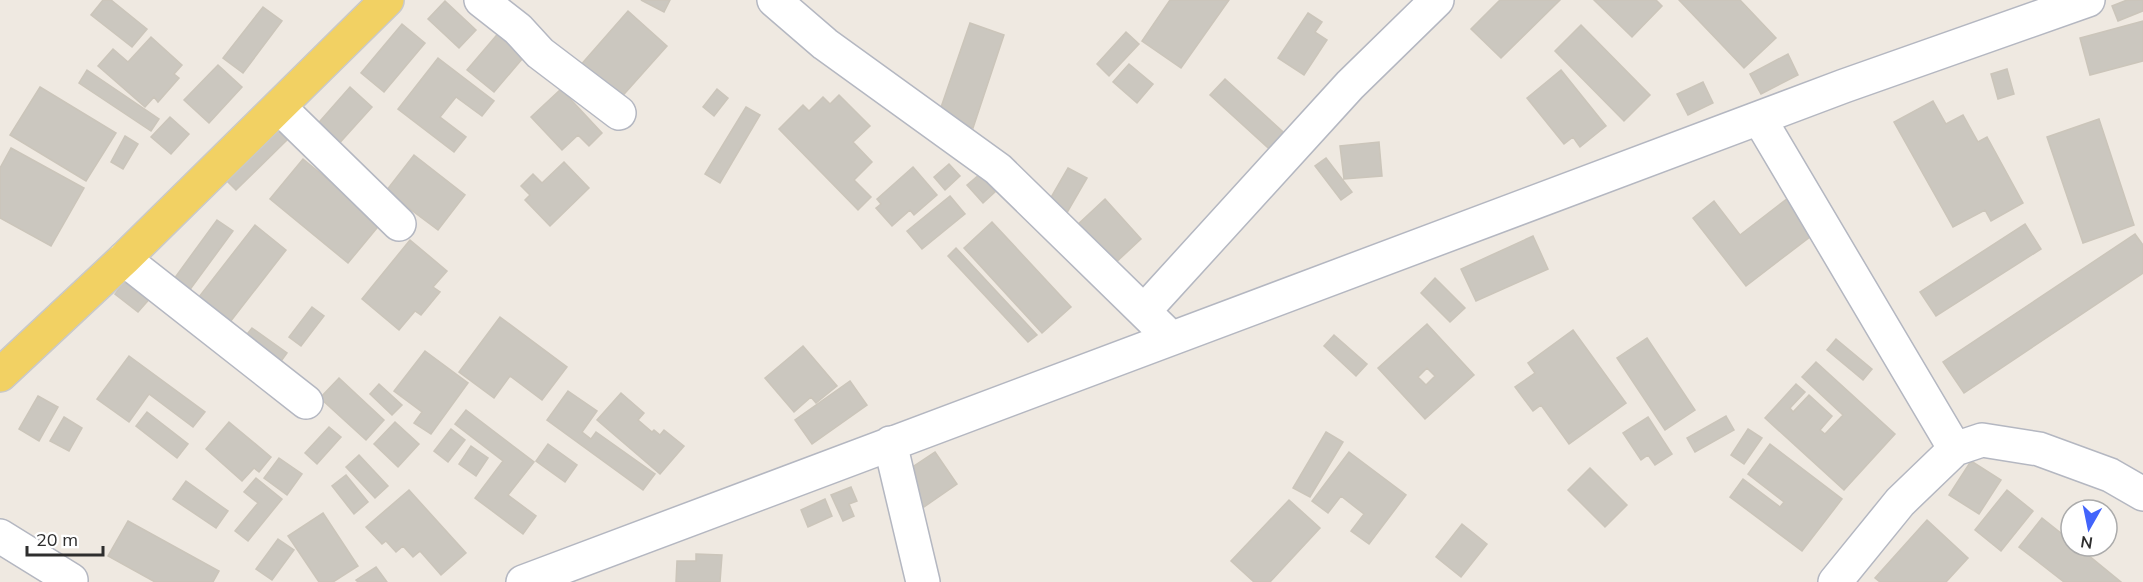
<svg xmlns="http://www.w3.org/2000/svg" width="2143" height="582" font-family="Mulish,sans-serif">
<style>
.building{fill:#cbc7bf;stroke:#cbc5ba;stroke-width:1.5;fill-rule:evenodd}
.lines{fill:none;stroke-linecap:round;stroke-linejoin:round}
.minor-casing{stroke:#b4b7c1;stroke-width:36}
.major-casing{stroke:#c9c9c9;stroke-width:36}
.minor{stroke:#fff;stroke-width:33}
.major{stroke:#f2d163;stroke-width:33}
</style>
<rect width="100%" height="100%" fill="#efe9e1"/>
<path class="building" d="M 103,0 L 111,0 L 147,29 L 132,47 L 91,15 Z
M 641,0 L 670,0 L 664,12 Z
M 1170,0 L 1229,0 L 1181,68 L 1142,41 Z
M 1500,0 L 1560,0 L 1501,58 L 1471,29 Z
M 1594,0 L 1656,0 L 1662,6 L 1632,37 Z
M 1679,0 L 1740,0 L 1776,38 L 1744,68 Z
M 2127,0 L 2143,0 L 2143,11 L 2118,21 L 2112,6 Z
M 445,1 L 476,30 L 459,48 L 428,19 Z
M 263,7 L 282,21 L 243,73 L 223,58 Z
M 628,11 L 667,46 L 618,101 L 579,67 Z
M 1308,13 L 1322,22 L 1315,32 L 1327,40 L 1304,75 L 1278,58 Z
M 2143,21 L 2143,61 L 2090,75 L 2080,38 Z
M 970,23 L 1004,35 L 973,128 L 938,116 Z
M 402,24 L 425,43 L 384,92 L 361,73 Z
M 1581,25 L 1650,95 L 1624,121 L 1555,51 Z
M 501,30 L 528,52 L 494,92 L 467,70 Z
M 1126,32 L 1139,44 L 1109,76 L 1097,64 Z
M 151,37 L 182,65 L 174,74 L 179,78 L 158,102 L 154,97 L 145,107 L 98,66 L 113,49 L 128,62 Z
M 1788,54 L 1798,75 L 1761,94 L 1750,74 Z
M 438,58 L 494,101 L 482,116 L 456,97 L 440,117 L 466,137 L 454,152 L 398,109 Z
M 1129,64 L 1153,84 L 1137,103 L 1113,82 Z
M 218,65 L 242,87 L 209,123 L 184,100 Z
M 2007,69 L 2014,94 L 1998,99 L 1991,74 Z
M 87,70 L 159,119 L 151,131 L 79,83 Z
M 1561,70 L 1606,126 L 1580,147 L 1573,137 L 1564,144 L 1527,98 Z
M 1225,79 L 1292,140 L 1277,156 L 1210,95 Z
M 1703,82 L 1713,103 L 1688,115 L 1677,94 Z
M 40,87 L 116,133 L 86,181 L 10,135 Z
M 350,87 L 372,107 L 336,147 L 314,128 Z
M 561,89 L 602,133 L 589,146 L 578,135 L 562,150 L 531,117 Z
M 717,89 L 728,98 L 714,116 L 703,107 Z
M 839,95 L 870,126 L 853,142 L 872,162 L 854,180 L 871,197 L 858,210 L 779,129 L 803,105 L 809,111 L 823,97 L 830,104 Z
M 1933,101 L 1946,124 L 1963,115 L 1978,142 L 1987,137 L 2023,203 L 1991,221 L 1985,210 L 1953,227 L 1894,122 Z
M 746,107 L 760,115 L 720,183 L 705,174 Z
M 170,117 L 189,134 L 171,154 L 151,137 Z
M 2099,119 L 2134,225 L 2083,243 L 2047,137 Z
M 274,122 L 290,137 L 236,190 L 221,175 Z
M 125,136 L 138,144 L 123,169 L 111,162 Z
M 1379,142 L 1382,176 L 1344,179 L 1340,146 Z
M 11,148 L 84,188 L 51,246 L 0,218 L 0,168 Z
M 414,155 L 465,195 L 438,230 L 386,191 Z
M 1326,158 L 1352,192 L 1341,200 L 1315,166 Z
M 303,159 L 381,223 L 348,263 L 270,199 Z
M 564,162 L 589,188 L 550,226 L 525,200 L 530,195 L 521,186 L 533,174 L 542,183 Z
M 949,164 L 960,176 L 945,190 L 934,177 Z
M 913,167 L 937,195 L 914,215 L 910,210 L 892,226 L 876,208 L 881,204 L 877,199 Z
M 1068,168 L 1087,178 L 1061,223 L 1042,213 Z
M 980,174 L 995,192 L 983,203 L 967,185 Z
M 950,196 L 965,214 L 922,249 L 907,231 Z
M 1788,198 L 1815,233 L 1746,286 L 1693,218 L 1714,201 L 1740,235 Z
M 1105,199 L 1141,239 L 1112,266 L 1075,227 Z
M 217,220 L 233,231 L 186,295 L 171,283 Z
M 992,222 L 1071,307 L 1042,333 L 964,248 Z
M 2025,224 L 2041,249 L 1936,316 L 1920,292 Z
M 255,225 L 286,250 L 227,326 L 195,302 Z
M 2135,234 L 2143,245 L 2143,273 L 1964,393 L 1943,362 Z
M 1533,236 L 1548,269 L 1476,301 L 1461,269 Z
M 410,240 L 447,271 L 433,287 L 440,292 L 421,315 L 415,311 L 399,330 L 362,299 Z
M 956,248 L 1037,335 L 1028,342 L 948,256 Z
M 128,277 L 152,296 L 138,312 L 115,294 Z
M 1435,278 L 1465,308 L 1450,322 L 1421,293 Z
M 312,307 L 324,316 L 301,346 L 289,337 Z
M 500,317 L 567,367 L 542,400 L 510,376 L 494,398 L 459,372 Z
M 1427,324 L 1474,375 L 1425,419 L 1378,368 ZM 1427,368 L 1435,376 L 1426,385 L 1418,377 Z
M 252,328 L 287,353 L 279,364 L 243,339 Z
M 1573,330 L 1626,403 L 1569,444 L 1541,405 L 1533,411 L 1515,387 L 1535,373 L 1528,363 Z
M 1334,335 L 1367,364 L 1356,376 L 1324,346 Z
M 1647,338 L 1695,410 L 1665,430 L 1617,358 Z
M 1836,339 L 1872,369 L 1863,380 L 1827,350 Z
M 803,346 L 837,386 L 816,403 L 811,397 L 794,412 L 765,378 Z
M 425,351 L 468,383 L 431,434 L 414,423 L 422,412 L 394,391 Z
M 129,356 L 205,412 L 193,427 L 149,394 L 129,422 L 97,399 Z
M 1816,362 L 1895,434 L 1844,490 L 1765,418 L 1796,384 L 1805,392 L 1790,408 L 1793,412 L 1809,395 L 1832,416 L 1820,430 L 1825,434 L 1843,415 L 1802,377 Z
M 339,378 L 384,420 L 366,440 L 320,398 Z
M 850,381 L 867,405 L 812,444 L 795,420 Z
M 379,384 L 402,405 L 392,415 L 370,394 Z
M 568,391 L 597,411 L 582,432 L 591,439 L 596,432 L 655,474 L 643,490 L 547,420 Z
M 621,393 L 644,413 L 638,420 L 652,432 L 654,430 L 660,435 L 664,430 L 684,446 L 660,474 L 597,420 Z
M 38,396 L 58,407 L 39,441 L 19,429 Z
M 466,410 L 534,462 L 508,495 L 536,516 L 523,534 L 475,498 L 503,461 L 455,424 Z
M 147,412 L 188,444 L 177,458 L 136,426 Z
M 1726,416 L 1734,430 L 1695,452 L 1687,438 Z
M 64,417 L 82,428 L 69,451 L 50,441 Z
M 1648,417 L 1672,454 L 1655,465 L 1648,455 L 1641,460 L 1623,433 Z
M 229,422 L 271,457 L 259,472 L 254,468 L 242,481 L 206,449 Z
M 395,422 L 419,444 L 398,467 L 374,444 Z
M 329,427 L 341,437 L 317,464 L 305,453 Z
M 451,429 L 465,440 L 448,462 L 434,451 Z
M 1748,429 L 1762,438 L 1744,464 L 1731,455 Z
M 1326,432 L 1343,442 L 1310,497 L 1293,488 Z
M 548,444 L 577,465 L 565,482 L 536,461 Z
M 1770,444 L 1842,499 L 1802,551 L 1730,497 L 1743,479 L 1780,507 L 1784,502 L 1748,474 Z
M 471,446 L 488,458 L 476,476 L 459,464 Z
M 935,452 L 957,484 L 924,507 L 902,474 Z
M 1349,452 L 1406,495 L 1369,544 L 1351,531 L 1364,514 L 1341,496 L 1328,513 L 1312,501 Z
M 359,455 L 388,486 L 375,498 L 346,467 Z
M 279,458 L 302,474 L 287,495 L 264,478 Z
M 1971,461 L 2001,480 L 1979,514 L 1949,495 Z
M 1590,468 L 1627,505 L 1605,527 L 1568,490 Z
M 346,475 L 368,502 L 354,514 L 332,486 Z
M 256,478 L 282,499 L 248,541 L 235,531 L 258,503 L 244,492 Z
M 186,481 L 228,511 L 216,528 L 173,499 Z
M 851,487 L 857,501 L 849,504 L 854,516 L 843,521 L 831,495 Z
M 409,490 L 466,553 L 441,575 L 420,551 L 413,557 L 403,546 L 396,552 L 386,541 L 382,544 L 366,527 Z
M 2007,490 L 2033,511 L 2001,551 L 1975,530 Z
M 825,499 L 832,516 L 808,527 L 801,510 Z
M 1289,500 L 1320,528 L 1270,582 L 1254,582 L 1231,561 Z
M 323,513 L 358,566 L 333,582 L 319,582 L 288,536 Z
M 2042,518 L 2071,541 L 2071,546 L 2077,546 L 2121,582 L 2064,582 L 2019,547 Z
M 1927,520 L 1968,558 L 1946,582 L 1880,582 L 1875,578 Z
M 128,521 L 219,571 L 213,582 L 155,582 L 108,556 Z
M 1462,524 L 1487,544 L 1461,577 L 1436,557 Z
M 278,539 L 294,550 L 272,580 L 256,569 Z
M 696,554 L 722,555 L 720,582 L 676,582 L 677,561 L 696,561 Z
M 376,567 L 387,582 L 358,582 L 356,580 Z"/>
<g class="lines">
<g class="minor-casing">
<path id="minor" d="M 481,0 L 518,29 L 540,53 L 619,113
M 774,0 L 825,44 L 998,169 L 1171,338
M 279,107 L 399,224
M 1759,118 L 1955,449
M 124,259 L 306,402
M 1144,311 L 1350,85 L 1437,0
M 890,443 L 923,582
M 0,536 L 71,580
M 523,582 L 1844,86 L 2088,0
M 1835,582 L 1900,502 L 1955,449 L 1982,440 L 2039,449 L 2110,475 L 2143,494"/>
</g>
<g class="major-casing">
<path id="major" d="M 0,375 L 124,259 L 387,0"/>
</g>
<use href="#minor" class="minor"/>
<use href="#major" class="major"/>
</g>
<g transform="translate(2089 528) rotate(189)"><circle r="28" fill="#ffffff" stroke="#ababab" stroke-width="1.5"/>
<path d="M0-4.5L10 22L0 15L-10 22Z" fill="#4264fb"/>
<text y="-9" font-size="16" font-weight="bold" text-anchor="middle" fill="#2e2e2e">N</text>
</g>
<path d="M27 546v9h76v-9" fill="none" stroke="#2e2e2e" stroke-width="3"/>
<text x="36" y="546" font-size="18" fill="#2e2e2e" stroke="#ffffff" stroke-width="4.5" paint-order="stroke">20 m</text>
</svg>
